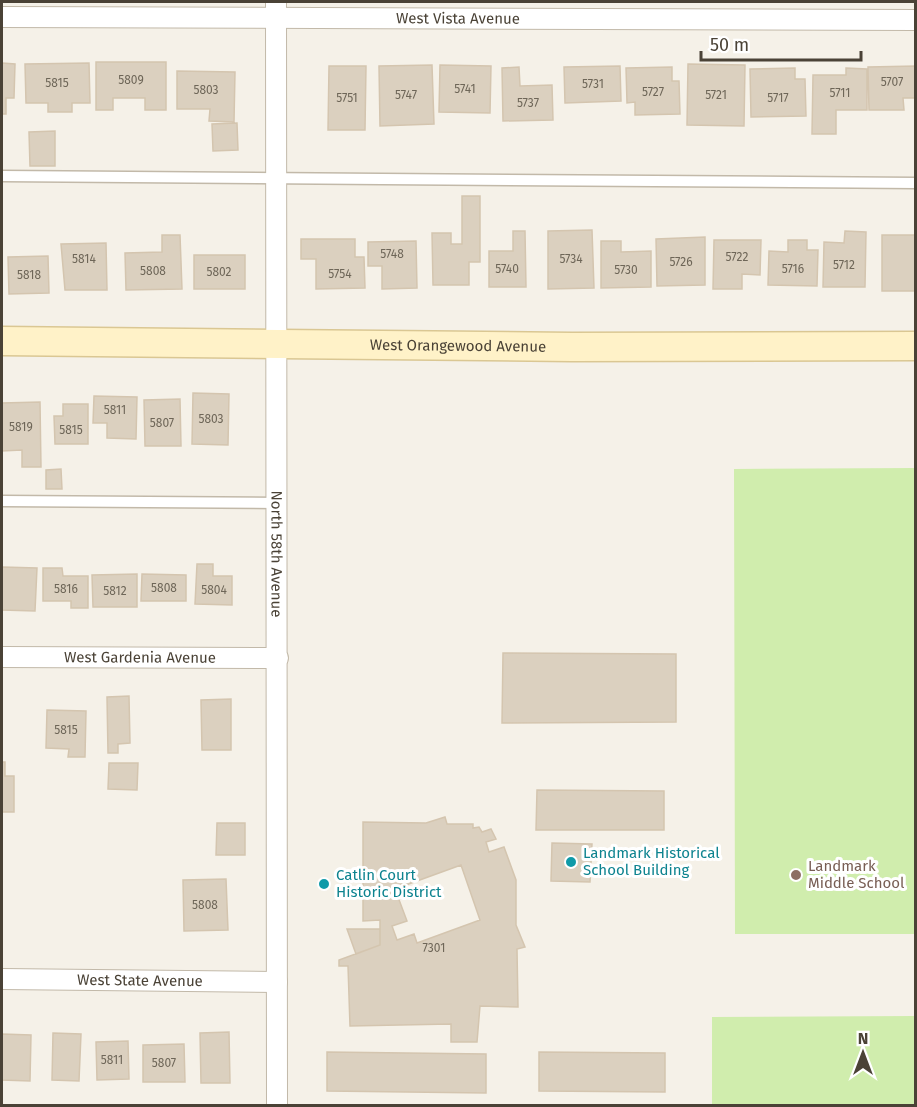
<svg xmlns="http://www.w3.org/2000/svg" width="917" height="1107" font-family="'Fira Sans',sans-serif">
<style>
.pitch{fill:#d0edad}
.building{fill:#dbd0bf;stroke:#d4c5af;stroke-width:1.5;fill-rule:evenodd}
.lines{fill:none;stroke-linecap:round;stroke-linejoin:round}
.lane-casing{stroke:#c2b9a9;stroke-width:13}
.street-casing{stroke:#c2b9a9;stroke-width:22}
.secondary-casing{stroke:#dac793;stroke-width:31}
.lane{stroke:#fff;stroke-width:10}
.street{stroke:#fff;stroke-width:20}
.secondary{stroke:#fff2c8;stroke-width:28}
.culture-dot{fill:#0f9aa8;stroke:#fff;stroke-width:2}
.education-dot{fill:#8d6e63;stroke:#fff;stroke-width:2}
.labels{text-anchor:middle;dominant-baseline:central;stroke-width:6;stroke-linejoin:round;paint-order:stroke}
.number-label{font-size:12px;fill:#6e6658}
.street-label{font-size:15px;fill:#4a4236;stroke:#fff}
.culture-label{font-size:15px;fill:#0d838f;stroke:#fff;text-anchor:start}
.education-label{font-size:15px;fill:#785e54;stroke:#fff;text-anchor:start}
</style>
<rect width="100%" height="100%" fill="#f5f1e8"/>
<path class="pitch" d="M 915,468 L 915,934 L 735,934 L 734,469 Z
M 915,1016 L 915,1105 L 712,1105 L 712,1017 Z"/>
<path class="building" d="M 96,62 L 166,62 L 166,110 L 145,110 L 145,98 L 113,98 L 113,110 L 96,110 Z
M 2,63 L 15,64 L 14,98 L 6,98 L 6,114 L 2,114 Z
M 89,63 L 90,103 L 72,103 L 72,112 L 48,112 L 48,103 L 26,103 L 25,64 Z
M 688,64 L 745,65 L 744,126 L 687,125 Z
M 432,65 L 434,124 L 380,126 L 379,66 Z
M 440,65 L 491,66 L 490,113 L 439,112 Z
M 329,66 L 366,66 L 365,130 L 328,130 Z
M 620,66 L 621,101 L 565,103 L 564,67 Z
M 916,66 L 916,98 L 903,98 L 904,110 L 869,110 L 868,67 Z
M 519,67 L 520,86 L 552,85 L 553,120 L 503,121 L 502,68 Z
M 672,67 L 672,81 L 679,81 L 680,114 L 635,115 L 635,102 L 627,103 L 626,68 Z
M 795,68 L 795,79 L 805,79 L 806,116 L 751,117 L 750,69 Z
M 846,68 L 867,69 L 867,110 L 836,110 L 836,134 L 812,134 L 813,75 L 846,75 Z
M 177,71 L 235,72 L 234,122 L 209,121 L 210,109 L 177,109 Z
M 237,123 L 238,150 L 213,151 L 212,124 Z
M 55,131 L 55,166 L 30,166 L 29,132 Z
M 462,196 L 480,196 L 480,262 L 469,262 L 469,285 L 433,285 L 432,233 L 451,233 L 451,244 L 462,244 Z
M 592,230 L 594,288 L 548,289 L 548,231 Z
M 513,231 L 525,231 L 526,287 L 489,287 L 489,251 L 513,251 Z
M 845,231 L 866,232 L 865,287 L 823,287 L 824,242 L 844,243 Z
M 162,235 L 180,235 L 182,289 L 126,290 L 125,253 L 162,252 Z
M 882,235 L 916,235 L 916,291 L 882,291 Z
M 705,237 L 705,285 L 657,286 L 656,239 Z
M 301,239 L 355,239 L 355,257 L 364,257 L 365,288 L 316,289 L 316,259 L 301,259 Z
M 714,240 L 761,240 L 760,275 L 742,274 L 742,289 L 713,289 Z
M 788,240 L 807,240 L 807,250 L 818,250 L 817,286 L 768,285 L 769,251 L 788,252 Z
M 416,241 L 417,288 L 382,289 L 382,266 L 368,266 L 368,242 Z
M 601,241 L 621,241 L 621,252 L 651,251 L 651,287 L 601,288 Z
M 106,243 L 107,290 L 65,290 L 61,244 Z
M 194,255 L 245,255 L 245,289 L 194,289 Z
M 48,256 L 49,293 L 9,294 L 8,257 Z
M 193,393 L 229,394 L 228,445 L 192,444 Z
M 94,396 L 137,397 L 136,439 L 107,438 L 107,423 L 93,423 Z
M 180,399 L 181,446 L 145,446 L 144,400 Z
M 40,402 L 41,467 L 22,467 L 22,450 L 2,451 L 2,403 Z
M 63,404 L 88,404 L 88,444 L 55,444 L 54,416 L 63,416 Z
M 61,469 L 62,489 L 46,489 L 46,470 Z
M 197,564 L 213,564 L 213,576 L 232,576 L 232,605 L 195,604 Z
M 2,567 L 37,568 L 35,611 L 2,610 Z
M 43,568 L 62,568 L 63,576 L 88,576 L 88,608 L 71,608 L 71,601 L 43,601 Z
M 137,574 L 137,607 L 93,607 L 92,575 Z
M 142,574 L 186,575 L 186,601 L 141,601 Z
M 503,653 L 676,654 L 676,722 L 502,723 Z
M 129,696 L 130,743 L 118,744 L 118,753 L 108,753 L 107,697 Z
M 231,699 L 231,750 L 202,750 L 201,700 Z
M 47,710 L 86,711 L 85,757 L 68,757 L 69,749 L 46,748 Z
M 2,762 L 5,762 L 5,776 L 14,776 L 14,812 L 2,812 Z
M 109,763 L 138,763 L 137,790 L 108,789 Z
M 537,790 L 664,791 L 664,830 L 536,830 Z
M 445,817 L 447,824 L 473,824 L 473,828 L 479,827 L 482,832 L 491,829 L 496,839 L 486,842 L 489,852 L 504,847 L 516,880 L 516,925 L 525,947 L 517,949 L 518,1007 L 480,1006 L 477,1042 L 451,1042 L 451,1024 L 350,1026 L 348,966 L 339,966 L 339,960 L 380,945 L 380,920 L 363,921 L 363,822 L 426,823 ZM 461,865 L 480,920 L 417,943 L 414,934 L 397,940 L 392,926 L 407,921 L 395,889 Z
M 217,823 L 245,823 L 245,855 L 216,855 Z
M 552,843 L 592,844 L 590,882 L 551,881 Z
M 226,879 L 228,930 L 184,931 L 183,880 Z
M 347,929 L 380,929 L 380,945 L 356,954 Z
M 229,1032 L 230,1083 L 201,1083 L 200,1033 Z
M 53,1033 L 81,1034 L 79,1081 L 52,1080 Z
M 2,1034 L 31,1035 L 30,1081 L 2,1080 Z
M 128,1041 L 129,1079 L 97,1080 L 96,1042 Z
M 184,1044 L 185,1082 L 143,1082 L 143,1045 Z
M 327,1052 L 486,1054 L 486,1093 L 327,1091 Z
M 539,1052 L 665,1053 L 665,1092 L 539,1091 Z"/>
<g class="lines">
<g class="lane-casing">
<path id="lane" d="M 2,176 L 916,183
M 2,501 L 278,503"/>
</g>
<g class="street-casing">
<g id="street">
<path id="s1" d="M 276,2 L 277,1106"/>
<path id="s2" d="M 2,17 L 916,20"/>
<path id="s3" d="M 2,657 L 278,658"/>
<path id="s4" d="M 2,979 L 277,982"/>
</g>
</g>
<g class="secondary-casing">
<g id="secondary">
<path id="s5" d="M 2,341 L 572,347 L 916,346"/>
</g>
</g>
<use href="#lane" class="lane"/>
<use href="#street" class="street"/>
<use href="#secondary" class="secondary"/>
</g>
<g class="culture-dot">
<circle cx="571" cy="862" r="6"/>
<circle cx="324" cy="884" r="6"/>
</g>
<circle class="education-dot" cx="796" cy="875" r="6"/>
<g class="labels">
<g class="number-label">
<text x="131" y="80">5809</text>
<text x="892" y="82">5707</text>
<text x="57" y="83">5815</text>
<text x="593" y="84">5731</text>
<text x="465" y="89">5741</text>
<text x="206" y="90">5803</text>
<text x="653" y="92">5727</text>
<text x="840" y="93">5711</text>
<text x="406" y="95">5747</text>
<text x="716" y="95">5721</text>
<text x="347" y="98">5751</text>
<text x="778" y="98">5717</text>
<text x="528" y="103">5737</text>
<text x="392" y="254">5748</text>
<text x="737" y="257">5722</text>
<text x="84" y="259">5814</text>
<text x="571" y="259">5734</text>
<text x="681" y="262">5726</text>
<text x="844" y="265">5712</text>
<text x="507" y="269">5740</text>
<text x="793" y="269">5716</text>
<text x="626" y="270">5730</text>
<text x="153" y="271">5808</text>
<text x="219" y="272">5802</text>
<text x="340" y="274">5754</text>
<text x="29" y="275">5818</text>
<text x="115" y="410">5811</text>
<text x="211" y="419">5803</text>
<text x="162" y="423">5807</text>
<text x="21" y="427">5819</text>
<text x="71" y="430">5815</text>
<text x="164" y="588">5808</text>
<text x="66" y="589">5816</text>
<text x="214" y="590">5804</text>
<text x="115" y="591">5812</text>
<text x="66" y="730">5815</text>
<text x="205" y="905">5808</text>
<text x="434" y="948">7301</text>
<text x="112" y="1060">5811</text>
<text x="164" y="1063">5807</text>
</g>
<g class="street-label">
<text stroke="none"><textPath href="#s2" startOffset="456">West Vista Avenue</textPath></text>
<text stroke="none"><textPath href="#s5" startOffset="456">West Orangewood Avenue</textPath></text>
<text stroke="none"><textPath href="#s1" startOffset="552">North 58th Avenue</textPath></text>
<text stroke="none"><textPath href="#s3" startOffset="138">West Gardenia Avenue</textPath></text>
<text stroke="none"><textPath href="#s4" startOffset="138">West State Avenue</textPath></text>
</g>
<g class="culture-label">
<text x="583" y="853">Landmark Historical<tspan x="583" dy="17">School Building</tspan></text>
<text x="336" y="875">Catlin Court<tspan x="336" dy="17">Historic District</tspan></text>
</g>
<g class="education-label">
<text x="808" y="866">Landmark<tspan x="808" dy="17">Middle School</tspan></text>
</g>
</g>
<rect width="917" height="1107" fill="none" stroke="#4a4236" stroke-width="6"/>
<g transform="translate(863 1053)" stroke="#ffffff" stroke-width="4.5" paint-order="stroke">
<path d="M0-4.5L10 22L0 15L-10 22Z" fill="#4a4236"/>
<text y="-9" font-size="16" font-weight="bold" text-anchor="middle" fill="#4a4236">N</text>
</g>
<path d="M701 51v9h160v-9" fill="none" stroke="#4a4236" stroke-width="3"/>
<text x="710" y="51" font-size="18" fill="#4a4236" stroke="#ffffff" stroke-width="4.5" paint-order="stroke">50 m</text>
</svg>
